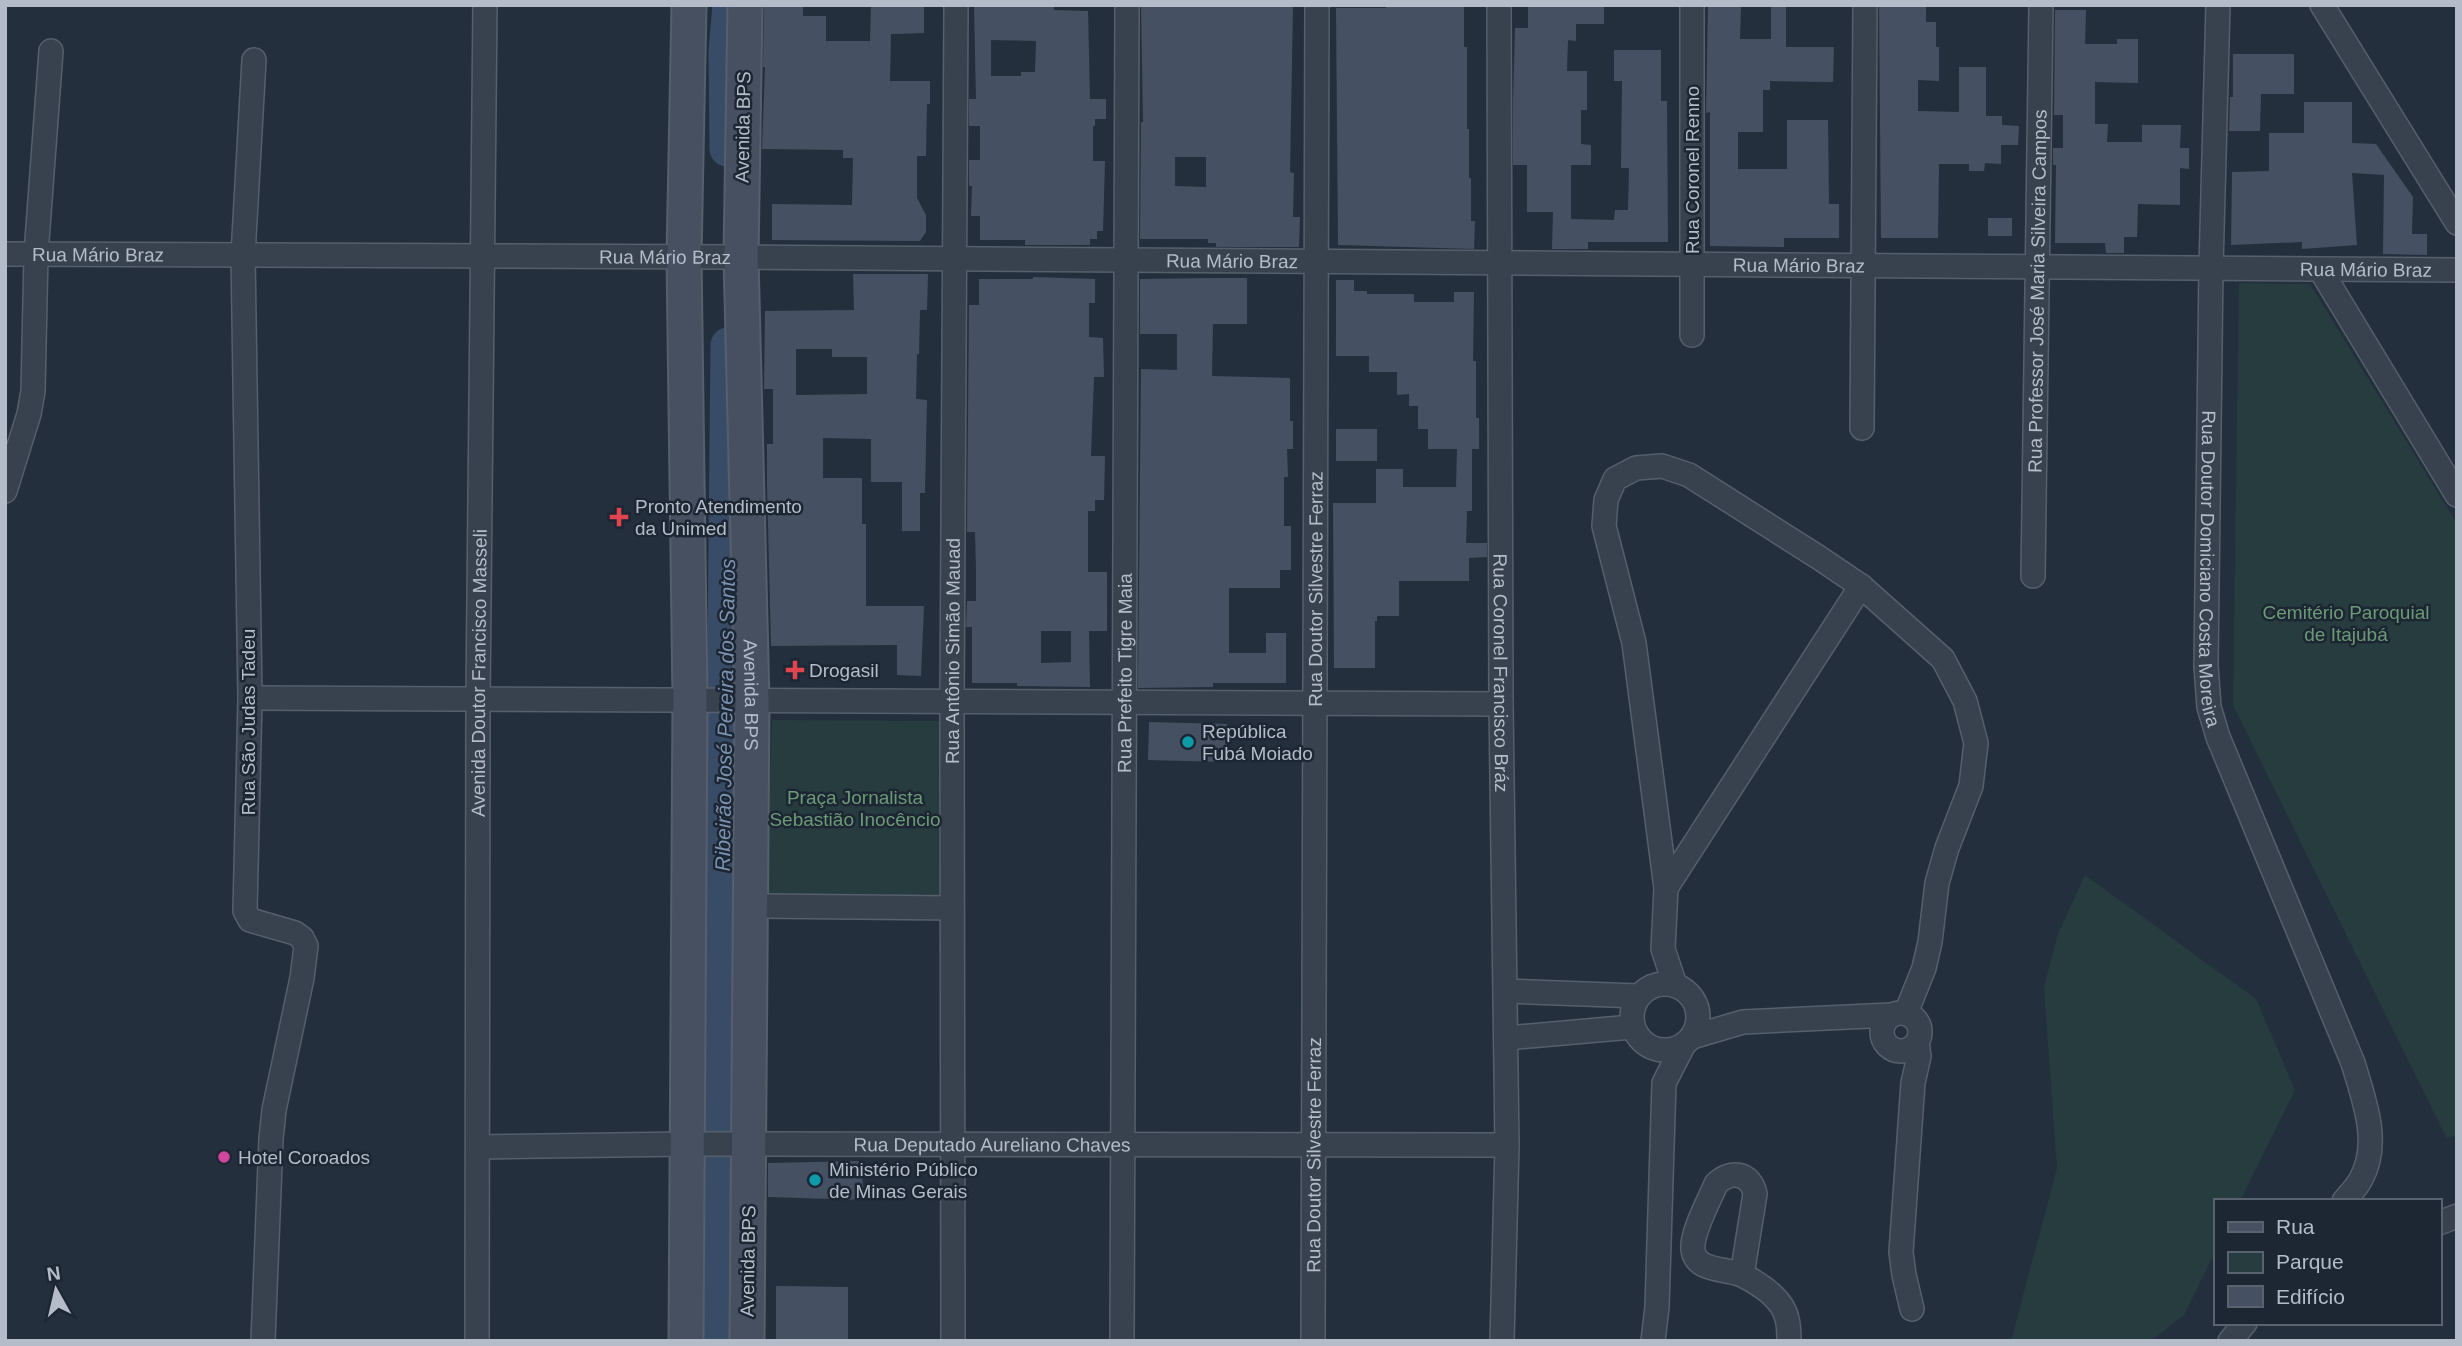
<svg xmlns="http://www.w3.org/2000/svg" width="2462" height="1346" font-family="Arial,sans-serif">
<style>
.green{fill:#263c3f}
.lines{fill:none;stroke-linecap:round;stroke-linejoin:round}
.river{stroke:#394c67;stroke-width:35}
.building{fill:#455162;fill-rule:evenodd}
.minor-casing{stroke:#565f6c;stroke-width:26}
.secondary-casing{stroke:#565f6c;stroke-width:37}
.minor{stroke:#38414e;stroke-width:23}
.secondary{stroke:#465061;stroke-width:33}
.health-dot{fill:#e0444e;stroke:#1d2633;stroke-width:2.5}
.culture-dot{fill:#0f9aa8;stroke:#1d2633;stroke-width:2.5}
.hotel-dot{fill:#d1479c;stroke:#1d2633;stroke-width:2.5}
.labels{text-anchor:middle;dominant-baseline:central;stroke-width:5;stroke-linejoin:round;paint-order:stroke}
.street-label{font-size:19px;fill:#b4bcc9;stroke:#1d2633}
.poi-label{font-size:19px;fill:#b4bcc9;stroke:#1d2633;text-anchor:start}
.park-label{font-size:19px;fill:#6b9a76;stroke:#1d2633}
.water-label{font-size:21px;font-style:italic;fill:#7c92b1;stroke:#1d2633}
</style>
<rect width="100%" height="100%" fill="#242f3e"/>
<path class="green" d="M 2239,283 L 2310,284 L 2457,524 L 2457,1134 L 2447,1139 L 2233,705 Z
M 772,720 L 943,721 L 939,895 L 767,895 Z
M 2085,875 L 2256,999 L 2295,1090 L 2240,1201 L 2215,1201 L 2215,1252 L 2184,1315 L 2151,1341 L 2011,1341 L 2057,1168 L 2044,987 L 2058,934 Z"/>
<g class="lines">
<path class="river" d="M 727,149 L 726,52 L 730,5
M 718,1341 L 728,345"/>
</g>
<path class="building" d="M 764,5 L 803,5 L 803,16 L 826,16 L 826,41 L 870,41 L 871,5 L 924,5 L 924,33 L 891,34 L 890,81 L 930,81 L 930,104 L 927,104 L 926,156 L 917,156 L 917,198 L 926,215 L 926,232 L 920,241 L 772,240 L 772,204 L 852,205 L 853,158 L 843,158 L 843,150 L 762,149 L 765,67 L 763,67 Z
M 974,5 L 1054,5 L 1054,10 L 1088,11 L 1090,99 L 1106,99 L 1106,119 L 1095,119 L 1095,126 L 1093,126 L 1093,161 L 1105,161 L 1103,231 L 1097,231 L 1097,239 L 1090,239 L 1090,245 L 1025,245 L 1025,240 L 980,240 L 980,216 L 971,216 L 972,186 L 969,186 L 969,160 L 980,160 L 980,126 L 969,126 L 969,99 L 976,99 ZM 991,40 L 1036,41 L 1035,72 L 1021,72 L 1021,76 L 991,76 Z
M 1141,5 L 1293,6 L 1290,172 L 1294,173 L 1293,217 L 1300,217 L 1299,247 L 1216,247 L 1216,243 L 1208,243 L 1208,239 L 1140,239 L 1141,122 L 1143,122 ZM 1175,157 L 1206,157 L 1206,187 L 1175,186 Z
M 1386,5 L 1464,5 L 1464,47 L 1467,47 L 1467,129 L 1469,129 L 1469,178 L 1471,178 L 1471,221 L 1475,221 L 1474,249 L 1338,245 L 1336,8 L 1386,8 Z
M 1528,5 L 1604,5 L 1604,24 L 1576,24 L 1576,41 L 1568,40 L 1567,71 L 1587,71 L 1587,110 L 1581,110 L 1581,144 L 1591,145 L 1591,165 L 1571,165 L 1571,219 L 1614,220 L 1615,210 L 1628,210 L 1629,168 L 1621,168 L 1622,81 L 1614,81 L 1614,50 L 1661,50 L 1661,101 L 1667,101 L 1668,242 L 1588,242 L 1588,249 L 1552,249 L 1553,212 L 1527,212 L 1527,165 L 1513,165 L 1513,103 L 1515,28 L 1528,28 Z
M 1771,5 L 1786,5 L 1786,47 L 1834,47 L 1833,82 L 1770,81 L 1770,90 L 1763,90 L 1763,132 L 1738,132 L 1738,169 L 1787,169 L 1787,120 L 1828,120 L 1829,204 L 1839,204 L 1839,238 L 1784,238 L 1784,247 L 1710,246 L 1710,112 L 1706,113 L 1708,7 L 1741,7 L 1740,39 L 1771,39 Z
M 1879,5 L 1926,7 L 1926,22 L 1936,22 L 1936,47 L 1939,47 L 1939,81 L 1918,80 L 1918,111 L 1959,112 L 1959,67 L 1986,67 L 1986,116 L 2002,116 L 2002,125 L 2019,126 L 2018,145 L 2001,145 L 2001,164 L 1985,163 L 1984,171 L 1969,171 L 1969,164 L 1939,164 L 1938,238 L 1881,238 Z
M 2055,10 L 2086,10 L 2085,44 L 2117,44 L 2117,39 L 2138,39 L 2138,83 L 2095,82 L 2095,124 L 2108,124 L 2107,142 L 2142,142 L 2142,125 L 2181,125 L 2180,148 L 2189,148 L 2189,169 L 2180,168 L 2180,205 L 2138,204 L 2137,237 L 2124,237 L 2124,253 L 2106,253 L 2105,243 L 2055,243 L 2056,165 L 2053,165 L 2053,148 L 2063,148 L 2063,115 L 2054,115 Z
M 2233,54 L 2294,54 L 2294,94 L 2261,94 L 2260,131 L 2229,131 L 2230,97 L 2233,97 Z
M 2304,102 L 2352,102 L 2352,143 L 2376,144 L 2413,197 L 2412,234 L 2427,234 L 2427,255 L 2383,254 L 2384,175 L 2352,173 L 2357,245 L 2302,249 L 2302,242 L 2231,245 L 2232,172 L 2269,171 L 2269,133 L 2304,133 Z
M 1988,218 L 2012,218 L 2012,236 L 1988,236 Z
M 853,274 L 928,274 L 927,310 L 920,310 L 919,354 L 917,354 L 916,399 L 927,400 L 925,493 L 920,493 L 920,531 L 902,531 L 902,482 L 871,482 L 871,439 L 823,438 L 823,478 L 862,478 L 862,524 L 866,524 L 866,606 L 924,606 L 921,676 L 897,675 L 897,645 L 771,646 L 767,484 L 767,444 L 773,444 L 773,389 L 764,389 L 765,311 L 854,310 ZM 796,349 L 832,349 L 832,357 L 867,357 L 867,394 L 796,395 Z
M 1033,277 L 1095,279 L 1095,303 L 1089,303 L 1089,337 L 1103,338 L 1104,377 L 1094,377 L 1091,456 L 1105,456 L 1104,500 L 1095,500 L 1095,511 L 1088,511 L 1088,572 L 1107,572 L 1107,631 L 1089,631 L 1090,687 L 1017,686 L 1017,683 L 972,683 L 972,627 L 966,627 L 967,601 L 976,601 L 976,567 L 975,532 L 967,532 L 969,305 L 979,305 L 979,279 L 1033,279 ZM 1041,631 L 1071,631 L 1071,662 L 1041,663 Z
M 1212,278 L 1247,278 L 1247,324 L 1213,324 L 1212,376 L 1290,378 L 1290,421 L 1293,421 L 1293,449 L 1287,449 L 1288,477 L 1284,477 L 1284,526 L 1291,526 L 1291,570 L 1280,570 L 1280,588 L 1229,588 L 1229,653 L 1266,653 L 1266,633 L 1286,633 L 1286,683 L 1213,683 L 1213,687 L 1138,688 L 1141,369 L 1177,370 L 1177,334 L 1140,334 L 1140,279 Z
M 1336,280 L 1354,280 L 1354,291 L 1367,291 L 1367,294 L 1414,294 L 1414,302 L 1454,302 L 1454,292 L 1474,292 L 1473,361 L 1476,361 L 1476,418 L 1479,418 L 1479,449 L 1472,449 L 1472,511 L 1467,511 L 1466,543 L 1487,543 L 1487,557 L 1469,558 L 1469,581 L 1399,581 L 1399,616 L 1377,616 L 1377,621 L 1375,621 L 1375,668 L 1334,668 L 1333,503 L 1376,503 L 1376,469 L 1403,469 L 1403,487 L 1456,487 L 1457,449 L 1428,449 L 1428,429 L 1418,429 L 1418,406 L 1409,406 L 1409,394 L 1397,395 L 1397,372 L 1369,372 L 1369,356 L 1336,356 Z
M 1336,429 L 1377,429 L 1377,461 L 1336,461 Z
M 1149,722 L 1227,724 L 1226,762 L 1148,760 Z
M 860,1161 L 865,1200 L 768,1197 L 768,1163 Z
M 776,1286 L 848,1287 L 848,1341 L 776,1341 Z"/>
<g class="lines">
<g class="minor-casing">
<g id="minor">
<path id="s1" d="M 1499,5 L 1501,704 L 1507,1145 L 1502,1341"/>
<path d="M 1692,5 L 1692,335"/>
<path id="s2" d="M 2218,5 L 2211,268 L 2206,666 L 2209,707 L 2218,737 L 2353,1063 C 2364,1100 2381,1143 2361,1179 C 2357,1187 2350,1194 2344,1201"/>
<path d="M 2322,5 L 2457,223"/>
<path d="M 254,60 L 243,255 L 250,698 L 245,911 L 250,920 L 295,933 L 302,938 L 306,946 L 302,978 L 274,1110 L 271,1139 L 263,1341"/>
<path id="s3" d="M 5,254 L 730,257 L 2457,270"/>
<path d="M 2320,269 L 2457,495"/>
<path d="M 1862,428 L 1865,5"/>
<path d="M 5,491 L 29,414 L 33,391 L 36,254 L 51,51"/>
<path id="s4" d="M 2033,576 L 2041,5"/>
<path d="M 250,698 L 1501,704"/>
<path d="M 1666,888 L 1861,586"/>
<path d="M 750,906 L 952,908"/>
<circle cx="1665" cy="1017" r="33"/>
<path d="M 1675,985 L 1663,949 L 1666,888 L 1634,643 L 1604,526 L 1606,500 L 1615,479 L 1636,468 L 1662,466 L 1689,475 L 1818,557 L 1861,586 L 1943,659 L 1965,701 L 1976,743 L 1971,786 L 1947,848 L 1937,883 L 1930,942 L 1924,968 L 1906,1013"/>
<path d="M 1505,991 L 1638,996"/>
<circle cx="1901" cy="1032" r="19"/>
<path d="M 1692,1037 L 1743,1022 L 1891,1015"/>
<path d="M 1506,1038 L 1632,1027"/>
<path id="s5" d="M 478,1147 L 687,1144 L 1507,1145"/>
<path d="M 2439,1223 L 2457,1216"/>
<path d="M 1742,1275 L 1755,1194 C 1751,1173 1731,1169 1716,1184 C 1709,1201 1691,1233 1693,1250 C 1696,1272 1726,1268 1742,1275 C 1760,1284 1783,1299 1787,1319 C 1789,1326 1789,1334 1789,1341"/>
<path d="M 1912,1309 L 1904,1275 L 1901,1252 L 1913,1083 L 1919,1056 L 1917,1043"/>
<path id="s6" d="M 477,1341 L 478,698 L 485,5"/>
<path id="s7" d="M 953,1341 L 952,702 L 956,5"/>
<path id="s8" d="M 1122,1341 L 1127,5"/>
<path id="s9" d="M 1313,1341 L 1317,5"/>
<path d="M 1653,1341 L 1657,1307 L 1664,1083 L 1684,1044"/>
<path d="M 2230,1341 L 2245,1323"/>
</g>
</g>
<g class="secondary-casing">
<g id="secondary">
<path id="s10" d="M 745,5 L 741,257 L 752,702 L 747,1341"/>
<path d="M 686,1341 L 690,701 L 684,257 L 689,5"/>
</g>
</g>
<use href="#minor" class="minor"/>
<use href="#secondary" class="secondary"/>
</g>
<g class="health-dot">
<path d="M615.5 506.5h7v7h7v7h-7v7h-7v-7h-7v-7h7z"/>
<path d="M791.5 659.5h7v7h7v7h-7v7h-7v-7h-7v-7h7z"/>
</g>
<g class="culture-dot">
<circle cx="1188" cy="742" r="7"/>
<circle cx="815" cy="1180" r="7"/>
</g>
<circle class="hotel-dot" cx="224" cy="1157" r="7"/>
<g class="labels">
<g class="street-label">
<text transform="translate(743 127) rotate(-89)">Avenida BPS</text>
<text transform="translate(1692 170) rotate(-90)">Rua Coronel Renno</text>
<text stroke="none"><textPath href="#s3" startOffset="93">Rua Mário Braz</textPath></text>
<text stroke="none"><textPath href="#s3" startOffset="660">Rua Mário Braz</textPath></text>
<text stroke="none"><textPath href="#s3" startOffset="1227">Rua Mário Braz</textPath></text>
<text stroke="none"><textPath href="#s3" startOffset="1794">Rua Mário Braz</textPath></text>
<text stroke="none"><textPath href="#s3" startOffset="2361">Rua Mário Braz</textPath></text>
<text stroke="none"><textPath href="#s4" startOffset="285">Rua Professor José Maria Silveira Campos</textPath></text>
<text stroke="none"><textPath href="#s2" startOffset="564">Rua Doutor Domiciano Costa Moreira</textPath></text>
<text stroke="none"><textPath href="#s9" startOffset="752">Rua Doutor Silvestre Ferraz</textPath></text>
<text stroke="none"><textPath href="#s7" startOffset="690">Rua Antônio Simão Mauad</textPath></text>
<text stroke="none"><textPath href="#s6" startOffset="668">Avenida Doutor Francisco Masseli</textPath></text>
<text stroke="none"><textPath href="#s8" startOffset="668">Rua Prefeito Tigre Maia</textPath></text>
<text stroke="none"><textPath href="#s1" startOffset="668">Rua Coronel Francisco Bráz</textPath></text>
<text stroke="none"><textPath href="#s10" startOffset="690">Avenida BPS</textPath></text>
<text transform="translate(248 722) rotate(-90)">Rua São Judas Tadeu</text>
<text stroke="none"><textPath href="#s5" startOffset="514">Rua Deputado Aureliano Chaves</textPath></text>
<text stroke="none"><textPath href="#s9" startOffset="186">Rua Doutor Silvestre Ferraz</textPath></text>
<text transform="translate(748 1261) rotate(-89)">Avenida BPS</text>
</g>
<g class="poi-label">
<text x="635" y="506">Pronto Atendimento<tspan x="635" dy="22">da Unimed</tspan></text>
<text x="809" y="670">Drogasil</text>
<text x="1202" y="731">República<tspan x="1202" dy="22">Fubá Moiado</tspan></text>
<text x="238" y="1157">Hotel Coroados</text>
<text x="829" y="1169">Ministério Público<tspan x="829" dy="22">de Minas Gerais</tspan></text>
</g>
<g class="park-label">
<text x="2346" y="612">Cemitério Paroquial<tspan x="2346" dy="22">de Itajubá</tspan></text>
<text x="855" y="797">Praça Jornalista<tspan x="855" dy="22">Sebastião Inocêncio</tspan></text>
</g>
<g class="water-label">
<text transform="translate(725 715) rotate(-89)">Ribeirão José Pereira dos Santos</text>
</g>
</g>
<rect width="2462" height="1346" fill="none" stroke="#b4bcc9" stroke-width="14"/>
<rect x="2214" y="1199" width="228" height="126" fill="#1d2633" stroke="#59626f" stroke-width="2"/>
<rect x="2228" y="1222" width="35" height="10" fill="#465061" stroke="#59626f" stroke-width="2"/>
<text x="2276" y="1234" font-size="21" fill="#b4bcc9">Rua</text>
<rect x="2228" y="1252" width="35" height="21" fill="#263c3f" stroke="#59626f" stroke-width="2"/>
<text x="2276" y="1269" font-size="21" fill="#b4bcc9">Parque</text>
<rect x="2228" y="1286" width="35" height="21" fill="#455162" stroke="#59626f" stroke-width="2"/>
<text x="2276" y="1304" font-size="21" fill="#b4bcc9">Edifício</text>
<g transform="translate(56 1290) rotate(352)" stroke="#1d2633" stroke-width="5" paint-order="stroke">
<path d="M0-5L12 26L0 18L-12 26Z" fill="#b4bcc9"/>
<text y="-10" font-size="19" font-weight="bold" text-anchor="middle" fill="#b4bcc9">N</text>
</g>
</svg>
